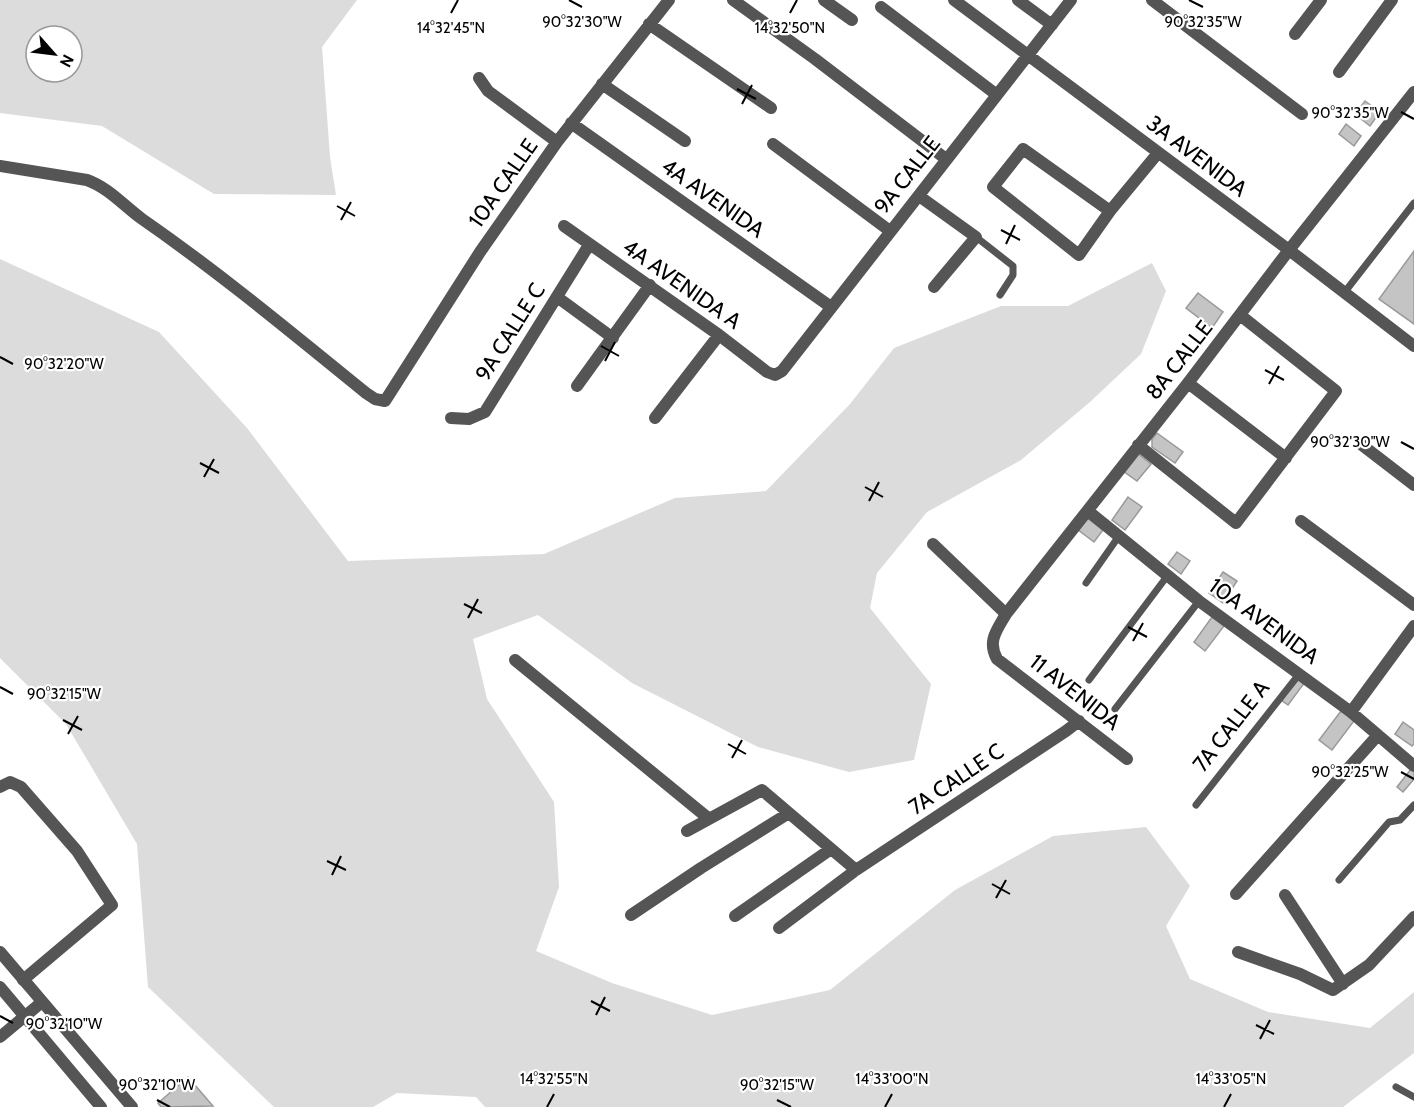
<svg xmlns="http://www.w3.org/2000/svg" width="1414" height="1107" font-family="Cabin,sans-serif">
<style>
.green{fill:#dcdcdc;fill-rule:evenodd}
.building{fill:#c4c4c4;stroke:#999;stroke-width:1.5}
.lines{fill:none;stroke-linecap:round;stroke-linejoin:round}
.service{stroke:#555;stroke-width:7}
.minor{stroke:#555;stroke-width:12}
.tertiary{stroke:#555;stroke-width:12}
.ticks{fill:none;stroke:#000;stroke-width:2}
.labels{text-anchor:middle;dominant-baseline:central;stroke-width:4.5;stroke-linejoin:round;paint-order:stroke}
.street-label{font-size:22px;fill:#000;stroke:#fff}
.ticks-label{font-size:15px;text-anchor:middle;fill:#000;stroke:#fff;stroke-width:4.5;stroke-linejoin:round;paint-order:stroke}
</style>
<rect width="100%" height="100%" fill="#fff"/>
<path class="green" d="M 0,0 L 357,0 L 322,47 L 330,157 L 336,195 L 214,194 L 102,126 L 0,113 ZM 36,36 L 72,36 L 72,72 L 36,72 Z
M 0,259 L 159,332 L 247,428 L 348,561 L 544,554 L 675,498 L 766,491 L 850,404 L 894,348 L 1001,306 L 1068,306 L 1152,263 L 1166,291 L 1141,354 L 1090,402 L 1021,460 L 927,512 L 877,573 L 870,608 L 931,684 L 914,760 L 849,772 L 758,747 L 632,683 L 538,615 L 473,639 L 487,699 L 554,802 L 559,887 L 536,951 L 612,983 L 712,1015 L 830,990 L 955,890 L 1053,836 L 1146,827 L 1190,886 L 1166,926 L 1190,979 L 1268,1012 L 1370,1028 L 1414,992 L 1414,1053 L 1343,1107 L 485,1107 L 476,1097 L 397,1093 L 373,1107 L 274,1107 L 148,987 L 137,844 L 66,724 L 0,658 Z"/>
<path class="building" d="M 1365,101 L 1380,112 L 1370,126 L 1355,114 Z
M 1346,124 L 1361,136 L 1354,146 L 1339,134 Z
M 1414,251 L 1414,324 L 1379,299 Z
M 1198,293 L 1223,312 L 1212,328 L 1186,308 Z
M 1157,433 L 1183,452 L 1175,463 L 1152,447 L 1152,439 Z
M 1137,453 L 1151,464 L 1137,481 L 1123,471 Z
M 1128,497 L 1142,507 L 1125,530 L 1112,520 Z
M 1086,517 L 1103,530 L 1094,542 L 1077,529 Z
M 1177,552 L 1190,561 L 1181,574 L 1168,564 Z
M 1223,572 L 1237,581 L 1223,603 L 1209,593 Z
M 1212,617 L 1224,626 L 1205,651 L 1194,642 Z
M 1298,677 L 1305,682 L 1288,705 L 1281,700 Z
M 1341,711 L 1354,721 L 1332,750 L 1319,740 Z
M 1403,722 L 1414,730 L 1414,744 L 1412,746 L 1395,734 Z
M 1411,769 L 1414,771 L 1414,779 L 1403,792 L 1397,787 Z
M 188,1077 L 213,1106 L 161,1107 L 158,1103 Z"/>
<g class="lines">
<path class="service" d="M 976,237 L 1013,266 L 1013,275 L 1000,295
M 1344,293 L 1414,203
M 1086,583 L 1119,536
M 1089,680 L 1168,575
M 1115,709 L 1199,601
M 1196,805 L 1300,673
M 1339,880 L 1389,822 L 1400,820 L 1414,805
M 1396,1087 L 1414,1097"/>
<path class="minor" d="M 733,0 L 815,59 L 946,159
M 824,0 L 852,20
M 954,0 L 1289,250 L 1188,383 L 1006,614 C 997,630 987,641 997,659 L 1127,759
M 1018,0 L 1052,25
M 1152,0 L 1302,114
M 881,7 L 997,95
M 649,24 L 771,108
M 1295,34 L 1321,0
M 1339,72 L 1392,0
M 479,78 L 488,91 L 557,142
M 602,84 L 685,141
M 571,123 L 831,307
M 773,144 L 890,231
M 0,166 L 87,180 C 109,188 124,206 142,219 C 220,273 292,333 366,393 L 375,399 L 385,401 L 480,252 L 557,142 L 669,0
M 919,196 L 976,237 L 934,287
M 1110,211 L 1023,149 L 993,187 L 1079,255 L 1110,211 L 1158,153
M 564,226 L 719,335 L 767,372 L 775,375 L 782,371 L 1071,0
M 557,297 L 613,338
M 1188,383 L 1286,458
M 577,386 L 650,285
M 451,418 L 469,419 L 485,412 L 589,245
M 655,418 L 719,335
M 1138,445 L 1236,523 L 1336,391 L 1240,315
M 1362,445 L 1414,485
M 1088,511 L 1199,601 L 1351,712 L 1414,766
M 1301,521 L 1414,605
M 933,544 L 1006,614
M 515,660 L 708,818
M 1351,712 L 1414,626
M 0,787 L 10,782 L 21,787 L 77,851 L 112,905 L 23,980
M 687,831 L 762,790 L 856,870
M 1236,894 L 1378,735
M 1285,895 L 1343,984
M 631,915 L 701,868 L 789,813
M 735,916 L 831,849
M 779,928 L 856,870 L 1066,731 L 1079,721
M 1238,952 L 1300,974 L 1333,990 L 1369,965 L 1414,917
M 0,1037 L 42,1002"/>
<path class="tertiary" d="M 1414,92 L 1289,250 L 1414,346
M 0,952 L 132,1107
M 0,987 L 101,1107"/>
</g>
<path class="ticks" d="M 569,0 L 582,7M 1189,0 L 1203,7M 451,13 L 458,0M 790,13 L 797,0M 737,89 L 756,99M 742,104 L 752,85M 1401,112 L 1414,119M 337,206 L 355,216M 341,220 L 351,202M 1001,230 L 1020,240M 1006,244 L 1015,225M 601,346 L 619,356M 0,357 L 13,364M 605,361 L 615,342M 1265,370 L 1284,380M 1269,384 L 1279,366M 1401,442 L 1414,449M 200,463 L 219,473M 204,477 L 214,459M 865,487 L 883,497M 869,501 L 879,482M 464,604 L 482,613M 468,618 L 478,599M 1128,627 L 1147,637M 1133,641 L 1143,623M 0,687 L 13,694M 63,720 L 82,730M 68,734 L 78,716M 728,744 L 746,754M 732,758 L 742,740M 1401,772 L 1414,779M 327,861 L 346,870M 332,875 L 341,856M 992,884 L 1010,894M 996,898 L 1006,880M 591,1001 L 610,1011M 596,1015 L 605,997M 0,1016 L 13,1023M 1256,1025 L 1274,1034M 1260,1039 L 1270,1020M 157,1100 L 170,1107M 777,1100 L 791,1107M 547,1107 L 554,1094M 885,1107 L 892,1094M 1224,1107 L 1231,1094"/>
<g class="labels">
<g class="street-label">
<text transform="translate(1197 156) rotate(37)">3A AVENIDA</text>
<text transform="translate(907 175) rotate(-52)">9A CALLE</text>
<text transform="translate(503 183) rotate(-55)">10A CALLE</text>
<text transform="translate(713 198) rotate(35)">4A AVENIDA</text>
<text transform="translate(682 284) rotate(35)">4A AVENIDA A</text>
<text transform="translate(510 332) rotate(-58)">9A CALLE C</text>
<text transform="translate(1179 360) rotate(-52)">8A CALLE</text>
<text transform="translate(1264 621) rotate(36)">10A AVENIDA</text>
<text transform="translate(1075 692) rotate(38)">11 AVENIDA</text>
<text transform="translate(1231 726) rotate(-52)">7A CALLE A</text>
<text transform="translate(956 779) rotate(-34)">7A CALLE C</text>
</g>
</g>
<g class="ticks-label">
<text x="1203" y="27">90°32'35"W</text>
<text x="582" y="27">90°32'30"W</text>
<text x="451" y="33">14°32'45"N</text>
<text x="790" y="33">14°32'50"N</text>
<text x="1350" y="118">90°32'35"W</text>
<text x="64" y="369">90°32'20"W</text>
<text x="1350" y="447">90°32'30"W</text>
<text x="64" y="699">90°32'15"W</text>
<text x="1350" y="777">90°32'25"W</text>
<text x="64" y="1029">90°32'10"W</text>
<text x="554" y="1084">14°32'55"N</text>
<text x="892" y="1084">14°33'00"N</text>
<text x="1231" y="1084">14°33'05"N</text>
<text x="157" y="1090">90°32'10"W</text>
<text x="777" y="1090">90°32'15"W</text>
</g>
<g transform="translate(54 54) rotate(118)"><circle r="28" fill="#ffffff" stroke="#999999" stroke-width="1.5"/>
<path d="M0-4.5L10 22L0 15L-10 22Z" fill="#000000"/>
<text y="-9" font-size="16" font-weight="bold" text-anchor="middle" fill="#000000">N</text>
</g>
</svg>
